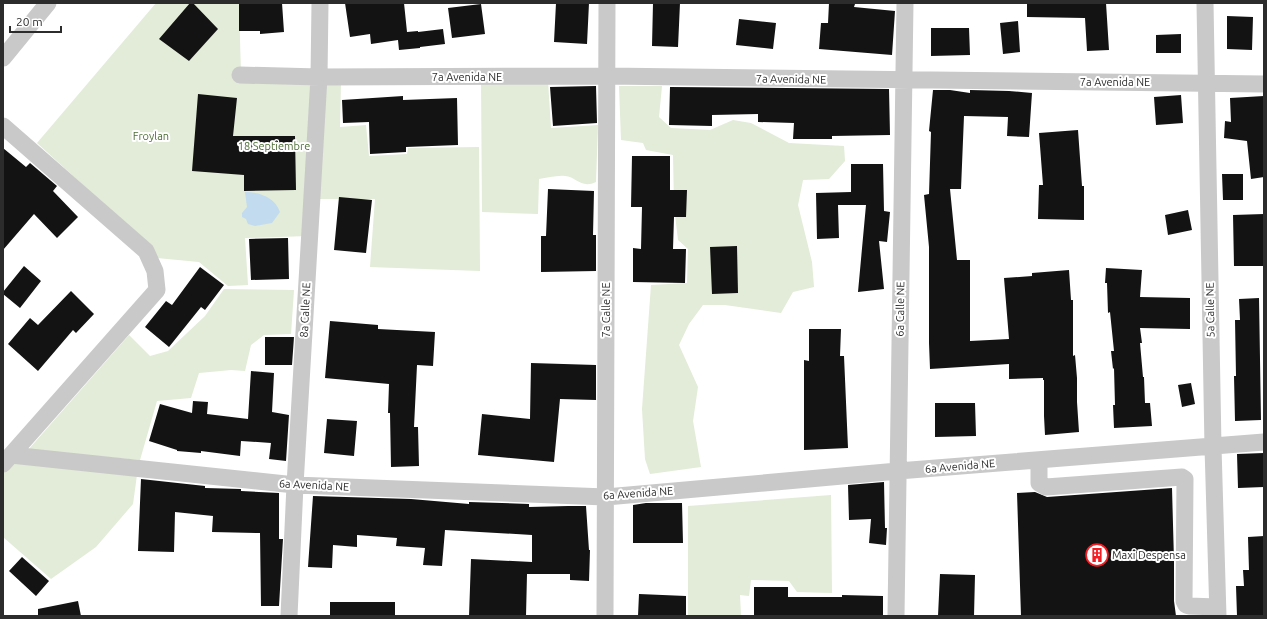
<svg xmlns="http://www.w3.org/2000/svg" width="1267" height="619" font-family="Ubuntu,sans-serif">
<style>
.green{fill:#e2ecd8}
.water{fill:#c2dbee}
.building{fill:#131313}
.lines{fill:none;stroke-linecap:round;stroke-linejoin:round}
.minor{stroke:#c9c9c9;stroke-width:17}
.labels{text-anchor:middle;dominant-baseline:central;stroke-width:4;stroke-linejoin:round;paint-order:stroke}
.street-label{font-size:11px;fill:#2c2c2c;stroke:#fff}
.park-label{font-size:11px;fill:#4d6c36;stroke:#fff}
.poi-label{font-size:11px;fill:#2c2c2c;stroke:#fff;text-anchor:start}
</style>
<rect width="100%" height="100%" fill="#fff"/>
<path class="green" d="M 156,3 L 239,3 L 241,75 L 319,77 L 309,236 L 245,238 L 248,285 L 228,286 L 199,262 L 157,258 L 150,246 L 37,143 Z
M 481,80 L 548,81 L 551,128 L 598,125 L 596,182 C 581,189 577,177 565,176 C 557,175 547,178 539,179 L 538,214 L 482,212 Z
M 323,81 L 341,81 L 340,127 L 366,125 L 369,156 L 407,154 L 408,148 L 479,147 L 480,271 L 370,267 L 375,199 L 316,199 Z
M 619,86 L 662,86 L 659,117 L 671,128 L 710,130 L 733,120 L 751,123 L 789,143 L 844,146 L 845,161 L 829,179 L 803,180 L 798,205 L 812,262 L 814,287 L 793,292 L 781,313 L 725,305 L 703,305 L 689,324 L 679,345 L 698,387 L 693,421 L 701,467 L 650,474 L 645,459 L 642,409 L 651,285 L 687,283 L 688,249 L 678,240 L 674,206 L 673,155 L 646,150 L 643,143 L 621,140 Z
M 224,289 L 294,290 L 291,334 L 264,335 L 251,345 L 245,371 L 231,370 L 199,373 L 191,398 L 157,401 L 140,460 L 28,450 L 129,335 L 150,356 L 168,351 L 205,316 Z
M 14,461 L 137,475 L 133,504 L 96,547 L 51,579 L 3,537 L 3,473 Z
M 831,495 L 832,593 L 797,592 L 789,581 L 751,580 L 749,596 L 740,595 L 741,616 L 688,616 L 688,506 Z"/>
<path class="water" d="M 245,192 C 259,192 275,197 280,212 L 272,223 L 255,226 L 248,224 L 246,219 L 242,217 L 242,213 L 247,207 Z"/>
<path class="building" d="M 190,3 L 193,3 L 218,29 L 189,61 L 159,39 Z
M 239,3 L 282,3 L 284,32 L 260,34 L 260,31 L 239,31 Z
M 345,3 L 404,3 L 407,32 L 418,31 L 418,32 L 443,29 L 445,44 L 420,47 L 420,48 L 399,50 L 398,40 L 371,44 L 370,34 L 350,37 Z
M 556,3 L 589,3 L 587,44 L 554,42 Z
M 653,3 L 680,3 L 678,47 L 652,46 Z
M 829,3 L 855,4 L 854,7 L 895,11 L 892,55 L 819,49 L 821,23 L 828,23 Z
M 1027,3 L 1106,3 L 1109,50 L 1087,51 L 1085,18 L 1027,17 Z
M 481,4 L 485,34 L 452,38 L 448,8 Z
M 1227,16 L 1253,17 L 1252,50 L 1227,49 Z
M 739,19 L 776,23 L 773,49 L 736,45 Z
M 1018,21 L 1020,52 L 1003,54 L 1000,23 Z
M 931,28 L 969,28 L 970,55 L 931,56 Z
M 1181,34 L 1181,53 L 1156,53 L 1156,35 Z
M 596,86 L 597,123 L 553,126 L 550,87 Z
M 670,87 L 889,89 L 890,135 L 832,136 L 832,139 L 793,139 L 794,123 L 758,122 L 758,114 L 712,115 L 712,126 L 669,125 Z
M 933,90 L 950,90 L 970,93 L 970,90 L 1009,91 L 1032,93 L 1029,137 L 1007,136 L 1008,117 L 964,116 L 961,189 L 950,189 L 957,260 L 970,260 L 970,341 L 1009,339 L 1004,278 L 1032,276 L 1032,273 L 1069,270 L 1071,300 L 1073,300 L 1073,356 L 1075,355 L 1077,378 L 1077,402 L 1079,432 L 1045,435 L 1044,416 L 1044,380 L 1043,380 L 1043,378 L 1009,379 L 1009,364 L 930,369 L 929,343 L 929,247 L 924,195 L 929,194 L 931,132 L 929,131 Z
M 198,94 L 237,98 L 233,136 L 295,136 L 296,190 L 244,191 L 244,175 L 192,171 Z
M 1181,95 L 1183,123 L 1156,125 L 1154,97 Z
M 403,96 L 403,100 L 457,98 L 458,145 L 406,147 L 406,152 L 370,154 L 369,122 L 343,123 L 342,100 Z
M 1264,96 L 1264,177 L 1251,179 L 1247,141 L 1224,138 L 1225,121 L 1231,122 L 1230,98 Z
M 1078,130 L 1082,186 L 1084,186 L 1084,220 L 1038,219 L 1039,185 L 1043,185 L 1039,133 Z
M 3,148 L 26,167 L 30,163 L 57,186 L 53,191 L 78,217 L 57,238 L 34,214 L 3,250 Z
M 632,156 L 670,156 L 670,190 L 687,190 L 686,217 L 674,217 L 673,249 L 686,249 L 685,283 L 633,282 L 633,248 L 641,249 L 642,207 L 631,207 Z
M 851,164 L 883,164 L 884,211 L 890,212 L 887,242 L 879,241 L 884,289 L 858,292 L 866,205 L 838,205 L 839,238 L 817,239 L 816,193 L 851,192 Z
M 1222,174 L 1243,174 L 1243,200 L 1223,200 Z
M 548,189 L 594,191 L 593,235 L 596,235 L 596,271 L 541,272 L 541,236 L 546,236 Z
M 339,197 L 372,200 L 366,253 L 334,250 Z
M 1188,210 L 1192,230 L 1168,235 L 1165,215 Z
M 1264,214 L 1264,266 L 1234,266 L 1233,215 Z
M 288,238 L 289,279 L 251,280 L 249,239 Z
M 737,246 L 738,293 L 712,294 L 710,247 Z
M 24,266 L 41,281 L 20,308 L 3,294 L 3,292 Z
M 200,267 L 224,285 L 205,310 L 201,307 L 169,347 L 145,327 L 166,301 L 172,305 Z
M 1106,268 L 1142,270 L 1140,297 L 1190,298 L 1190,329 L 1140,328 L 1142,343 L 1140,343 L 1143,377 L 1144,377 L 1145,403 L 1150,403 L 1152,426 L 1114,428 L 1113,405 L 1115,405 L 1114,368 L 1113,369 L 1111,351 L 1114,351 L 1110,312 L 1108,313 L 1107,283 L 1105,283 Z
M 71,291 L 94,314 L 76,333 L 73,330 L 38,371 L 8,344 L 30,318 L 38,325 Z
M 1259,298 L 1261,420 L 1235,421 L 1234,376 L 1236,376 L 1235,320 L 1240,320 L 1239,299 Z
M 330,321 L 378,325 L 378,329 L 435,332 L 433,366 L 417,365 L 414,427 L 418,427 L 419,466 L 391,467 L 390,413 L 388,413 L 389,384 L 325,378 Z
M 809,329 L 841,329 L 840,356 L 844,356 L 848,448 L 804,450 L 804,360 L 809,361 Z
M 265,337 L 294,337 L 292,365 L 265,365 Z
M 531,363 L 596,365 L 596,400 L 560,399 L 554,462 L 478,455 L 482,414 L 530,419 Z
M 251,371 L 274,373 L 272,412 L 289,415 L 286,461 L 269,459 L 271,443 L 241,441 L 240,456 L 201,451 L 201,453 L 177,451 L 177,450 L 149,441 L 160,404 L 192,413 L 193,401 L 208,402 L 207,414 L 248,419 Z
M 1191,383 L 1195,404 L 1182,407 L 1178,385 Z
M 935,403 L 975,403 L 976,436 L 935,437 Z
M 327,419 L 357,421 L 354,456 L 324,453 Z
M 1264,453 L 1264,487 L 1238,488 L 1237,454 Z
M 141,479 L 205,486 L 205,488 L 241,489 L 241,491 L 279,493 L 279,539 L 283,539 L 279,606 L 261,606 L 260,533 L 212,532 L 213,516 L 175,512 L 174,552 L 138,551 Z
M 884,482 L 885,528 L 887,528 L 886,545 L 869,543 L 871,519 L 849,520 L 848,485 Z
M 1172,488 L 1174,561 L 1174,601 L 1176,616 L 1021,616 L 1017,493 L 1035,492 L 1047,497 Z
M 313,496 L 411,499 L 469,504 L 469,502 L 529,504 L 529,507 L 568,506 L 586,506 L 589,550 L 590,550 L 589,581 L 570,580 L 570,574 L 527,574 L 526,616 L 469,616 L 471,559 L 532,562 L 532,535 L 445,530 L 442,566 L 423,565 L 425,548 L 396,546 L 397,538 L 357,535 L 357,547 L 333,545 L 332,568 L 308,567 Z
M 646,503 L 682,503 L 683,543 L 633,543 L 633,505 Z
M 1264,536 L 1264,615 L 1237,616 L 1236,586 L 1244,586 L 1243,570 L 1249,570 L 1248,537 Z
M 22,557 L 49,581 L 36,596 L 9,571 Z
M 940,574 L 975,575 L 974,616 L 938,616 Z
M 754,587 L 788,587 L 788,597 L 842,597 L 842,595 L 883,596 L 883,616 L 754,616 Z
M 639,594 L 686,596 L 686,616 L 638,616 Z
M 78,601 L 81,616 L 38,616 L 38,609 Z
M 330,602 L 395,602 L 395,616 L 330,616 Z"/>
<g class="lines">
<path class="minor" d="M 1205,3 L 1213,447 L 1218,616
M 3,58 L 48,3
M 240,75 L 319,77 L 607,76 L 1264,84
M 3,126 L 146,251 L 155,271 L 157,290 L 3,464
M 11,455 L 295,485 L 606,497 L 898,471 L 1264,442
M 1039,460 L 1039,483 L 1046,487 L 1182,477 L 1185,479 L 1184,601 L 1186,605 L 1189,606 L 1217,607
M 289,616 L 295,485 L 319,77 L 320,3
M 605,616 L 607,3
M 896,616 L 905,3"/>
</g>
<defs>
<g id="building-ring" transform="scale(1.15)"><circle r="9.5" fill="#fff" stroke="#f51d24" stroke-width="1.5"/><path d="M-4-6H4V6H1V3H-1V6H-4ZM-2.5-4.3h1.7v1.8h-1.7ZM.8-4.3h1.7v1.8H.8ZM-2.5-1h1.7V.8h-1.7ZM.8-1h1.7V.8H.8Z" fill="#f51d24"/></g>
</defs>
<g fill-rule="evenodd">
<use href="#building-ring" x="1097" y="555"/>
</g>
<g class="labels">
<g class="street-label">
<text x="467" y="77">7a Avenida NE</text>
<text transform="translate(791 79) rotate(1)">7a Avenida NE</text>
<text x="1115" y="82">7a Avenida NE</text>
<text transform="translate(900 309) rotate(-89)">6a Calle NE</text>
<text transform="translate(305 310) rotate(-87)">8a Calle NE</text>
<text transform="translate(606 310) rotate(-90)">7a Calle NE</text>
<text transform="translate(1210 310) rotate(-91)">5a Calle NE</text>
<text transform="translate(960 466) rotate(-5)">6a Avenida NE</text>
<text transform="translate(314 485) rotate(3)">6a Avenida NE</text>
<text transform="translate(638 493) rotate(-4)">6a Avenida NE</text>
</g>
<g class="park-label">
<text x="151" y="136">Froylan</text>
<text x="274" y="146">18 Septiembre</text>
</g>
<g class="poi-label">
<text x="1112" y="555">Maxi Despensa</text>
</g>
</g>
<rect width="1267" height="619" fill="none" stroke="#2c2c2c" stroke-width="8"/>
<path d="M10 26v6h51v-6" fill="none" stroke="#2c2c2c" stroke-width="2"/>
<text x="16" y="26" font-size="12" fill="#2c2c2c" stroke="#ffffff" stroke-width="3" paint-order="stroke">20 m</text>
</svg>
